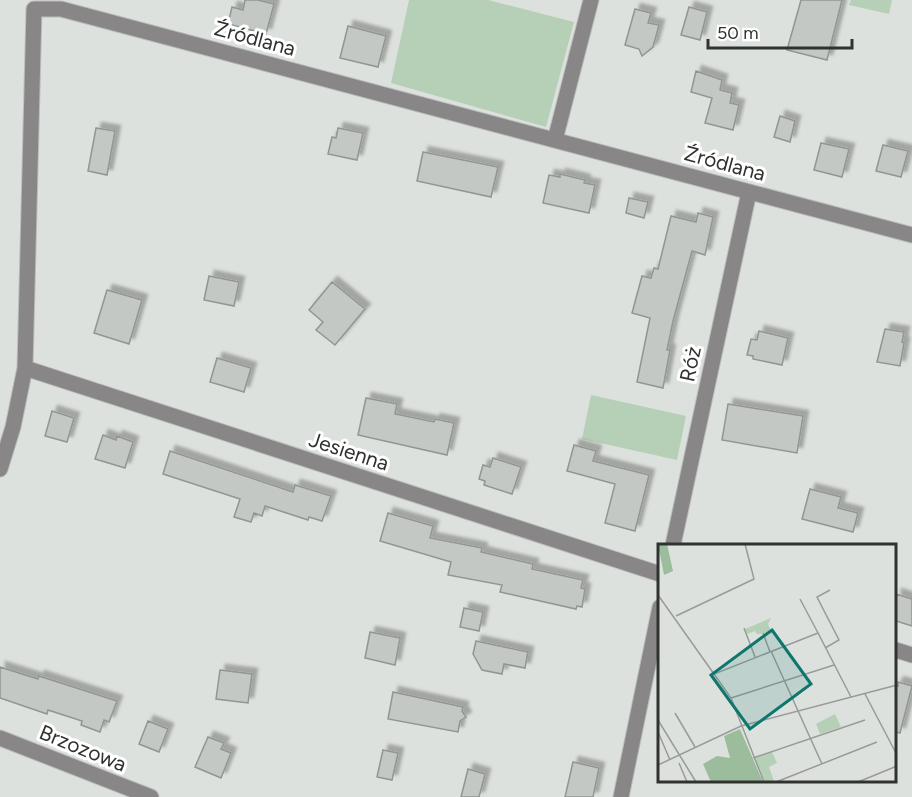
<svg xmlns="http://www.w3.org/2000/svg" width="912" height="797" font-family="Figtree,sans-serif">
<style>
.grass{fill:#b6cfb7}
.building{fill:#c3c8c4;stroke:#929692;stroke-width:1.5;filter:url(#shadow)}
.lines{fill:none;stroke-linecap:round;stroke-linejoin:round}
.minor-casing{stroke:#babeba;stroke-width:17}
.minor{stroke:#898687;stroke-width:15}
.labels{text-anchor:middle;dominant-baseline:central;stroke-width:6;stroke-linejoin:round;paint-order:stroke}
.street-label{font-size:21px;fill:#303230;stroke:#fff}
.inset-road{fill:none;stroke:#989b98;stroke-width:1.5}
.view{fill:#0f766e;fill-opacity:0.15;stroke:#0f766e;stroke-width:3}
.inset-edge{fill:none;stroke:#303230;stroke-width:3}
</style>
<defs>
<filter id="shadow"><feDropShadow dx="5.5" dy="-5.5" stdDeviation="1.5" flood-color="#0004"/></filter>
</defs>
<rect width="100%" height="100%" fill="#dde1dd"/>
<path class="grass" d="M 409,0 L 488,0 L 574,22 L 546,127 L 391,83 Z
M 851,0 L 892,0 L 889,14 L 849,5 Z
M 591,395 L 686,416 L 677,460 L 582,439 Z"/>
<path class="building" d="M 245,0 L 258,0 L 274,4 L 266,34 L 228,24 L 232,7 L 243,10 Z
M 801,0 L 842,0 L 827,60 L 787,50 Z
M 689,7 L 707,12 L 700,40 L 681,35 Z
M 635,9 L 651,13 L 648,23 L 659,25 L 653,47 L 642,56 L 639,49 L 625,45 Z
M 348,26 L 386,36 L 378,67 L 340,58 Z
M 696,71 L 722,80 L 720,90 L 732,93 L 730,103 L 739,105 L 733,130 L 705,123 L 712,98 L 691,92 Z
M 780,116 L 795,121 L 790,142 L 774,137 Z
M 96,128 L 115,131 L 107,175 L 88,171 Z
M 338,128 L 363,133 L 357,160 L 328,154 L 332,137 L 336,138 Z
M 821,143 L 849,149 L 842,177 L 814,170 Z
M 883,145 L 908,151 L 901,177 L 876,171 Z
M 423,152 L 498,167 L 491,197 L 417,181 Z
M 560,174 L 585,180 L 584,183 L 595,185 L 589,213 L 543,203 L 549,175 L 560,177 Z
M 629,198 L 648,202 L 644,218 L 626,213 Z
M 698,213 L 713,217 L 705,255 L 692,251 L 673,321 L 667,350 L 670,350 L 663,388 L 637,382 L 650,318 L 632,313 L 642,276 L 651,278 L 654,268 L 658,269 L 671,216 L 696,222 Z
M 209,276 L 239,282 L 234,306 L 204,300 Z
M 332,282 L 365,309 L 335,345 L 316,330 L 323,322 L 309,310 Z
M 107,290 L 142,300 L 129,344 L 94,333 Z
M 885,329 L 904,332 L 902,342 L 904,343 L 900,366 L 877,362 Z
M 759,331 L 788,338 L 782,365 L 753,359 L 753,356 L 747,355 L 751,339 L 757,340 Z
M 217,358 L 251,368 L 244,392 L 210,382 Z
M 366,398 L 397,404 L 395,414 L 434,422 L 435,419 L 454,423 L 447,455 L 358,435 Z
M 728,404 L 803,416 L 797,453 L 722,440 Z
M 52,411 L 74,418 L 67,442 L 45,436 Z
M 103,435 L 116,440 L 117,436 L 133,442 L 125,468 L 95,459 Z
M 574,445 L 596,451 L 593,461 L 649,475 L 635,531 L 605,523 L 615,484 L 567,471 Z
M 170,451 L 293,492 L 295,485 L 331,496 L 322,521 L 309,517 L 308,520 L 265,506 L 262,516 L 254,513 L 251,522 L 234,517 L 240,499 L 163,474 Z
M 493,458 L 521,467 L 512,494 L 484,485 L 485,481 L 479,479 L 483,465 L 490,467 Z
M 810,489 L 841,497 L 838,508 L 858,513 L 853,532 L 802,519 Z
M 388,513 L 433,526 L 430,538 L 482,548 L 481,552 L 533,564 L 532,569 L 583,580 L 581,588 L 585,589 L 582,607 L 577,606 L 576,609 L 500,592 L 502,585 L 448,575 L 451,562 L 380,541 Z
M 896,594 L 912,599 L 912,626 L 896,621 Z
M 464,608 L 483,612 L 479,631 L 460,627 Z
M 370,632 L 400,638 L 395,665 L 365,658 Z
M 476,641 L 528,652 L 525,668 L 504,664 L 502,674 L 482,670 L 473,654 Z
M 0,667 L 38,679 L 39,676 L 117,701 L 109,722 L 104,720 L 100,732 L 81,725 L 82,721 L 48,710 L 47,714 L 0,698 Z
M 220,670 L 252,674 L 248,703 L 216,699 Z
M 898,682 L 912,686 L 900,733 L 896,732 L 896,685 L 898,686 Z
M 393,692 L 463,707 L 462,711 L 466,717 L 460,721 L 458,732 L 388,719 Z
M 148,721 L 168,729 L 159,752 L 139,744 Z
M 208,737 L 224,743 L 221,749 L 231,753 L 221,778 L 195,767 Z
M 383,750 L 398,753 L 392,780 L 377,777 Z
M 573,762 L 599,768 L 593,797 L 565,797 Z
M 468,769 L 485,774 L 479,797 L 461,797 Z"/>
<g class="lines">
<g class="minor-casing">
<path id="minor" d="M 555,140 L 591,0
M 25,368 L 660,574
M 0,469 L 13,427 L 25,368 L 34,9 L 61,9 L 912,235
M 673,545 L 749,192
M 896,650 L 912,655
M 0,738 L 151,797
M 621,797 L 660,607"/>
</g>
<use href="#minor" class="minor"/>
</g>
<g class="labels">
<g class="street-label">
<text transform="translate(255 38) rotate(15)">Źródlana</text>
<text transform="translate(725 163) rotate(15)">Źródlana</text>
<text transform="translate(690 364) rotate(-78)">Róż</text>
<text transform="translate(349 451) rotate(18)">Jesienna</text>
<text transform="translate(83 748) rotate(22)">Brzozowa</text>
</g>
</g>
<g transform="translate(658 544)">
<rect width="238" height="238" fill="#dde1dd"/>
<path d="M 113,74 L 110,80 L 114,89 L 99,90 L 97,87 L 89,90 L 87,85 ZM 177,170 L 183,183 L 162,190 L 158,180 ZM 114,208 L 119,219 L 111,223 L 116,237 L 107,238 L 96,214 Z" fill="#b6cfb7"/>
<path d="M 0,0 L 9,0 L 15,27 L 6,31 ZM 82,185 L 105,238 L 53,238 L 45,220 L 59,212 L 72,214 L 66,192 Z" fill="#9bbd9c"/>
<path class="inset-road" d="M 0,51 L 56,130M 142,55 L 160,89M 18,72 L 96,35 L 87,0M 86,84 L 97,113M 105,89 L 112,108M 167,104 L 181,96 L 159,53 L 172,46M 113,107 L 164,220M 207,150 L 239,211M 73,154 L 176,121M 17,169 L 37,203M 0,176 L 38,238M 0,188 L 12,216M 95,214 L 207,176M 21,219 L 29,238M 0,221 L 83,182 L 239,141M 106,238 L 73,154 L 56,130 L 160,89 L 193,153M 118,238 L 219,198M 200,238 L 239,222"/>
<path class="view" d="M 114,86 L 153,140 L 92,185 L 53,131 Z"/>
<rect width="238" height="238" class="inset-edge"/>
</g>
<path d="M708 39v9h144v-9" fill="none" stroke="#303230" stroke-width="3"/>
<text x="717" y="39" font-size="18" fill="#303230" stroke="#ffffff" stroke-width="4.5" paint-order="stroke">50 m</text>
</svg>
